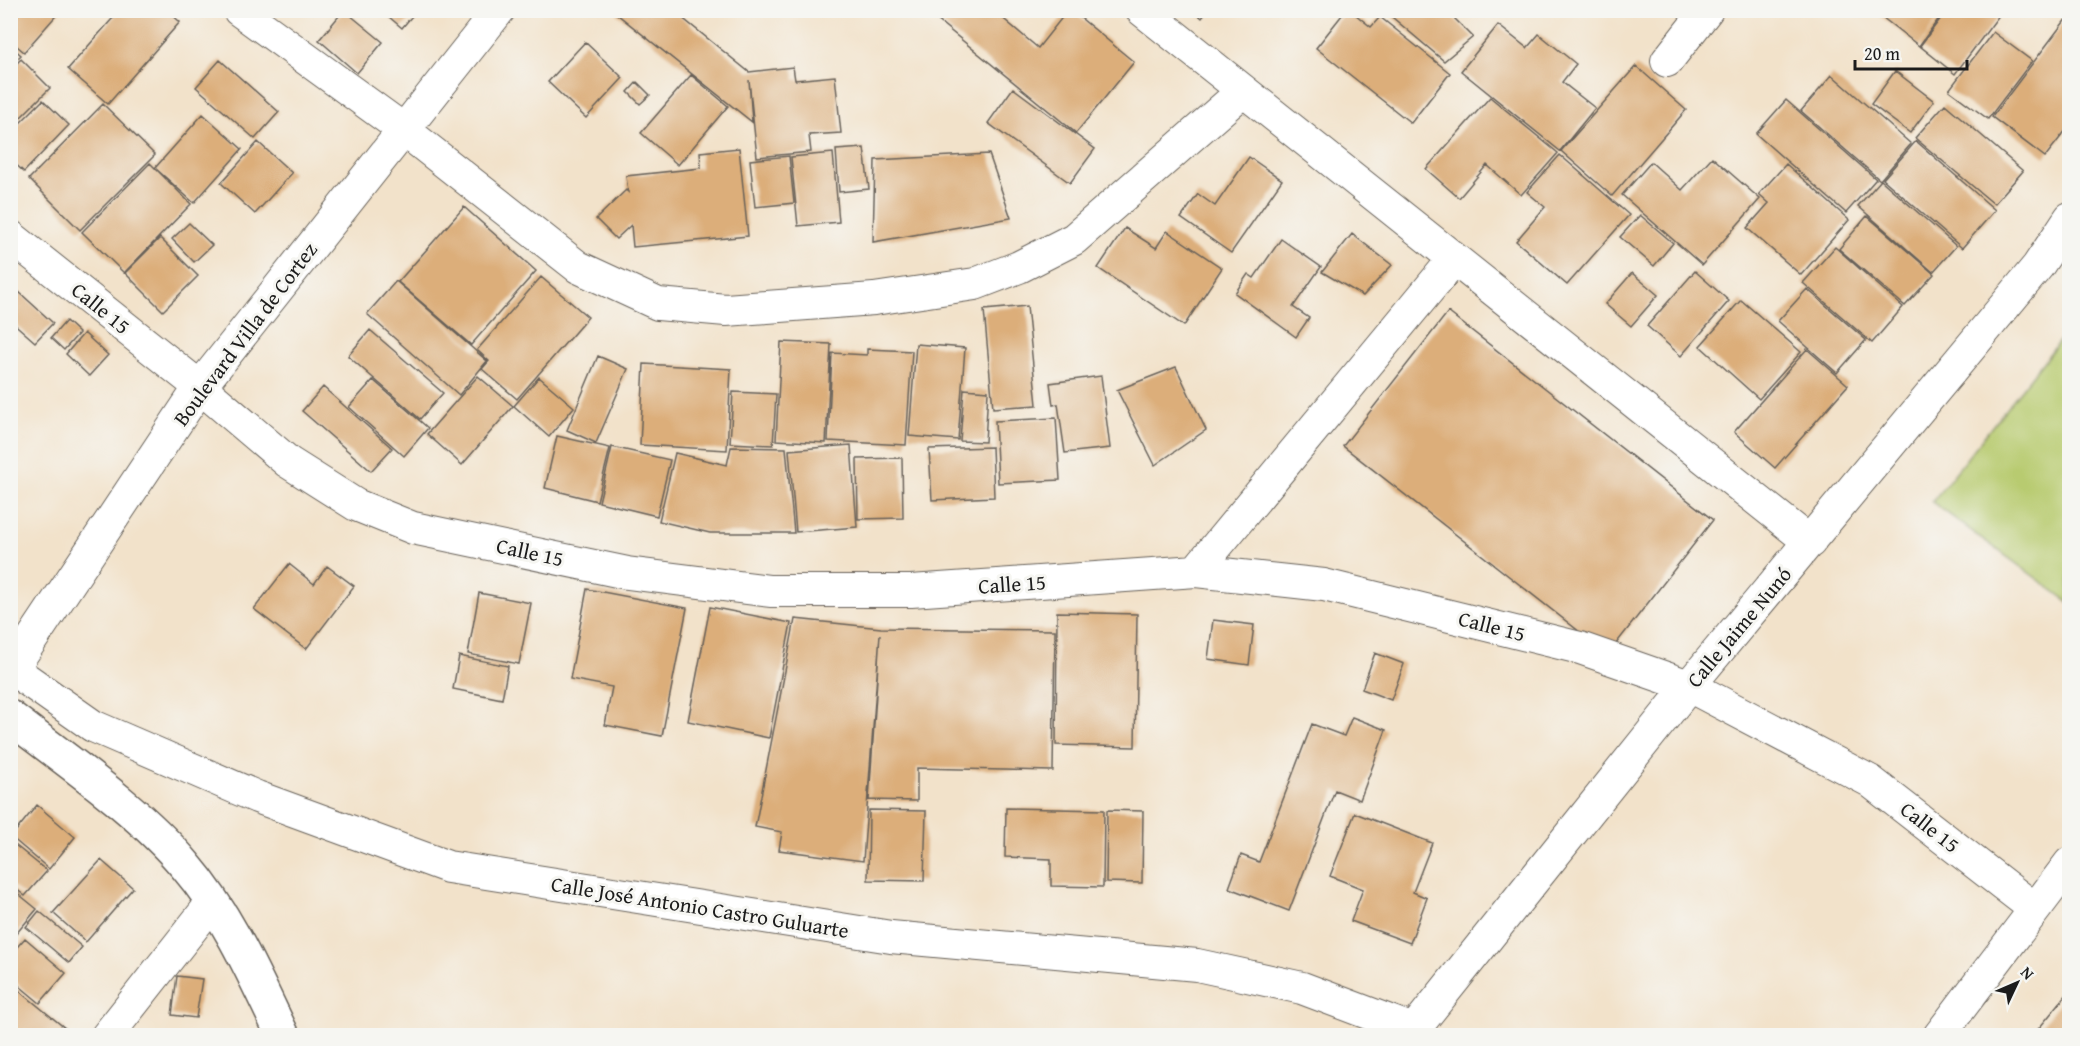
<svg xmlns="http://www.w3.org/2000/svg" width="2080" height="1046" font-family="'Gentium Book Plus',serif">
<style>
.green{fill:#b8cb6f;stroke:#6a7446;stroke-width:1.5}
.building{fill:#dcae7a}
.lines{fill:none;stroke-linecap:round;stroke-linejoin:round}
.minor-casing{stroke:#676159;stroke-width:34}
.tertiary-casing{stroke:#676159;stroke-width:36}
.minor{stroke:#fff;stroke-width:32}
.tertiary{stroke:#fff;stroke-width:33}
.labels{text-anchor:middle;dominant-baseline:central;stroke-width:6;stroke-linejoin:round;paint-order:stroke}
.street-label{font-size:21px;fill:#1c1c1c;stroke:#f6f6f2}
</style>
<rect width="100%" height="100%" fill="#f6f6f2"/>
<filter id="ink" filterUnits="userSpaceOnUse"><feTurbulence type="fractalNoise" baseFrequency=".0167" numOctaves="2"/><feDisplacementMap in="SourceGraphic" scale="12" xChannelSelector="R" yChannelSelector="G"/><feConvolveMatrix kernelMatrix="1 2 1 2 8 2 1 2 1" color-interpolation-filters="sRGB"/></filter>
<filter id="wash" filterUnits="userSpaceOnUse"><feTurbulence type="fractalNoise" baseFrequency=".008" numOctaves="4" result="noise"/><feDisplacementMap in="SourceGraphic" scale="24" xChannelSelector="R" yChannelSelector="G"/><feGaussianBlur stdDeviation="1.35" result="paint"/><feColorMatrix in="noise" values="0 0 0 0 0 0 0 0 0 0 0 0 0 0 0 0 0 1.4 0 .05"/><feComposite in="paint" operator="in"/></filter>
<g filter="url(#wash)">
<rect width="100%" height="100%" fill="#f2e2ca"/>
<path class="green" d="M 2069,329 L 2069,602 L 1932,502 Z"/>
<g id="blocks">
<path class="building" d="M 10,10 L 61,10 L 24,52 L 10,40 Z
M 120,10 L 167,10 L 180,22 L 108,104 L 68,69 Z
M 344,10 L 383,42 L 357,73 L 319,40 Z
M 381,10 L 417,10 L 402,28 Z
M 620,10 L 684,10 L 680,16 L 749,72 L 793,67 L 795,80 L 835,76 L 841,133 L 809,135 L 811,152 L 757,157 L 749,80 L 752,122 L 617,14 Z
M 925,10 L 993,10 L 1038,48 L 1068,10 L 1071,10 L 1134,62 L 1076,133 Z
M 1193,10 L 1208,10 L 1202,18 Z
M 1346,10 L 1350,10 L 1371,27 L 1380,17 L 1450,73 L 1411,123 L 1316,48 Z
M 1412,10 L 1446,10 L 1473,37 L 1444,61 L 1392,17 Z
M 1873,10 L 1945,10 L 1919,46 Z
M 1947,10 L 2003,10 L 1955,74 L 1920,46 Z
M 2070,14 L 2070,125 L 2045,157 L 1992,117 Z
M 1498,25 L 1527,48 L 1539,34 L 1576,64 L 1562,82 L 1595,108 L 1560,151 L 1461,71 Z
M 1993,32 L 2032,61 L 1988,119 L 1949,90 Z
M 585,42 L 623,78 L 586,118 L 548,82 Z
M 10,45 L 21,55 L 10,66 Z
M 21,59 L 50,88 L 10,128 L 10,70 Z
M 220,60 L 279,112 L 255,139 L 196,87 Z
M 1636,66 L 1686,110 L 1612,196 L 1561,151 Z
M 1895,71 L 1934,101 L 1910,133 L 1871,104 Z
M 691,75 L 728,106 L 678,165 L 641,133 Z
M 1832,75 L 1911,144 L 1880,180 L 1801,111 Z
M 637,82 L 650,95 L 640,104 L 628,92 Z
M 1013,88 L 1095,149 L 1070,183 L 988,123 Z
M 1490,97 L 1558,153 L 1521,195 L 1487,165 L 1459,198 L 1426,169 Z
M 43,100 L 69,125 L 24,172 L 10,159 L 10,133 Z
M 1786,100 L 1876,179 L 1846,213 L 1756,134 Z
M 103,104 L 155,155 L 80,230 L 29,179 Z
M 1945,104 L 2023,171 L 1994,204 L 1915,138 Z
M 203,114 L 242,149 L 194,203 L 155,168 Z
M 1916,141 L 1995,210 L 1962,248 L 1883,179 Z
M 258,142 L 292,173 L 255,214 L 221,183 Z
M 739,148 L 748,236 L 633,247 L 631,225 L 616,239 L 596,219 L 626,190 L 628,192 L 626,176 L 701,168 L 700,152 Z
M 864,148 L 869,189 L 839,192 L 836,150 Z
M 833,153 L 839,222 L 798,226 L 791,157 Z
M 989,154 L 1011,218 L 873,242 L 875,160 Z
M 1560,155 L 1629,215 L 1567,285 L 1516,241 L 1545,207 L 1527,192 Z
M 789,156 L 794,203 L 755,207 L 750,160 Z
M 1249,157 L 1282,180 L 1231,253 L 1181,218 L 1198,194 L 1215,206 Z
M 1712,157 L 1760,199 L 1702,265 L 1622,195 L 1651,162 L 1682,190 Z
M 150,163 L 191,204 L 124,273 L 82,232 Z
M 1786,164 L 1849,220 L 1801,275 L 1747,228 L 1769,203 L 1759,194 Z
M 1881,180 L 1956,246 L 1933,272 L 1858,206 Z
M 464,207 L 536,271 L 471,345 L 398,282 Z
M 1640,215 L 1673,243 L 1654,266 L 1620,237 Z
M 1867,216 L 1934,274 L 1905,306 L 1839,249 Z
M 189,223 L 212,245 L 194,262 L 172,239 Z
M 1125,228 L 1156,248 L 1167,231 L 1222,268 L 1184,326 L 1098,268 Z
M 1352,234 L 1392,265 L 1363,296 L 1322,272 Z
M 160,238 L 198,276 L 163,311 L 125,273 Z
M 1281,239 L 1321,267 L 1293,307 L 1309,318 L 1296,337 L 1235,293 L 1248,274 L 1254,278 Z
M 1835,247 L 1903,307 L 1872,343 L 1803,283 Z
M 1695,271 L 1729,301 L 1681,356 L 1647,326 Z
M 1632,273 L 1658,295 L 1631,326 L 1605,304 Z
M 541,277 L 588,317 L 517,399 L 482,369 L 489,361 L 477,350 Z
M 396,281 L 487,361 L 459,395 L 367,314 Z
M 1807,289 L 1866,340 L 1837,373 L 1778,321 Z
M 19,292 L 53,323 L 35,342 L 10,320 L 10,302 Z
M 1741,300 L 1801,352 L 1759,399 L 1700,346 Z
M 1027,306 L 1037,405 L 993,408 L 984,310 Z
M 1448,312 L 1713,520 L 1608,654 L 1343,446 Z
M 66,321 L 79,333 L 64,350 L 51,338 Z
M 370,330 L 443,393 L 420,419 L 348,356 Z
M 84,333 L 108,355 L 89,376 L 66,354 Z
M 781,342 L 831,344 L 826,443 L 776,440 Z
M 916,344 L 965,348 L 958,440 L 909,436 Z
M 867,349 L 912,351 L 906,445 L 828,441 L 832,353 L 867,355 Z
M 1807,349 L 1848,385 L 1775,468 L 1734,432 Z
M 598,356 L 628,369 L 596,443 L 567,430 Z
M 644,364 L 731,369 L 727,450 L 640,445 Z
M 1176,367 L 1206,430 L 1155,465 L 1117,390 Z
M 478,376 L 513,406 L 462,465 L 427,434 Z
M 1101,376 L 1110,448 L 1065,453 L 1058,404 L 1053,405 L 1050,383 Z
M 539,377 L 574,407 L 549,437 L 514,406 Z
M 373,380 L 428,428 L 404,456 L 349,407 Z
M 323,387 L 392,448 L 371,471 L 302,411 Z
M 964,389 L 988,391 L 985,442 L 960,441 Z
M 733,392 L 776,394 L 773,445 L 730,443 Z
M 1056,418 L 1060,480 L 998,483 L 995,421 Z
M 557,436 L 610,448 L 597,501 L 545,488 Z
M 851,445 L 857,527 L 796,532 L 789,450 Z
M 612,447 L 670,460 L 657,516 L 599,502 Z
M 731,447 L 786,448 L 794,533 L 710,533 L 659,521 L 675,453 L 727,465 Z
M 992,447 L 994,497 L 932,500 L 929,449 Z
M 902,458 L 903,518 L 858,519 L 857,459 Z
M 289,564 L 314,584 L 327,566 L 354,586 L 306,649 L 254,609 Z
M 587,589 L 687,608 L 662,736 L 605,725 L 612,687 L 570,679 Z
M 479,593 L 531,603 L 519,664 L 468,654 Z
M 710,607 L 791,623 L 769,738 L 688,721 Z
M 1057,612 L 1137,614 L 1135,747 L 1056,745 Z
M 795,619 L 881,628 L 1055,630 L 1053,771 L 917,768 L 917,801 L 869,800 L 880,634 L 863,861 L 779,850 L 782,832 L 755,827 Z
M 1213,620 L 1254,625 L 1249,665 L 1208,659 Z
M 1375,653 L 1404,664 L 1391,700 L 1362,689 Z
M 459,656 L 508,666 L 502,699 L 453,689 Z
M 1352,717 L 1386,730 L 1360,800 L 1335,790 L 1289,911 L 1229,888 L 1241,855 L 1259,862 L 1312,724 L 1344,736 Z
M 37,805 L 75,837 L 49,869 L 11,837 Z
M 1006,808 L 1104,810 L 1103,887 L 1051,886 L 1051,859 L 1005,857 Z
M 869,810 L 926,811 L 924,881 L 868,880 Z
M 1107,810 L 1143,811 L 1142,883 L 1106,882 Z
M 1355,813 L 1432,843 L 1413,892 L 1427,898 L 1410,943 L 1351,921 L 1363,889 L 1330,876 Z
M 10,841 L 47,871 L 25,896 L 10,884 Z
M 101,860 L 133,888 L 86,942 L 53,913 Z
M 10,887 L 37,909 L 10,941 Z
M 39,911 L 82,947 L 69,963 L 26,927 Z
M 25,938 L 66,973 L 40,1003 L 10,978 L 10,955 Z
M 177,976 L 202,979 L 196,1018 L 172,1015 Z
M 10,983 L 66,1029 L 61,1036 L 17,1036 L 10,1030 Z
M 2068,993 L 2070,1036 L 2038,1036 L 2035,1033 Z"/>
</g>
</g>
<g filter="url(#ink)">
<use href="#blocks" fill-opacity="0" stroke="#676159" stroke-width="1.5"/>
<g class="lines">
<g class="minor-casing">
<path id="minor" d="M 239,10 L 404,130 L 578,267 L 658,304 L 726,310 L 874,299 L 975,284 L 1019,267 L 1074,239 L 1243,91
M 1142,10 L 1810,542
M 1667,61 L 1707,10
M 10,236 L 200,387 L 288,462 L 356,505 L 413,528 L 627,573 L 770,591 L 911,591 L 1196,571 L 1324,585 L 1580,648 L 1689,686 L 1870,781 L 2035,909
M 1196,571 L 1454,259
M 12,669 L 93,726 L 257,797 L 448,867 L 891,937 L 1197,965 L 1302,988 L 1413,1030 L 1420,1036
M 10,672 L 200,387 L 499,10
M 107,1036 L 212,903
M 1409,1036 L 1689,686 L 2038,266 L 2070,218
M 1939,1036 L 2070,863"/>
</g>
<g class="tertiary-casing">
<path id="tertiary" d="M 10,717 C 68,762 138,809 185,865 C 228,915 255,977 283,1036"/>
</g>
<use href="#minor" class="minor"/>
<use href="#tertiary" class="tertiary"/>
</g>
</g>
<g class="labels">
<g class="street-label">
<text transform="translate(101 308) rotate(39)">Calle 15</text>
<text transform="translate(245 334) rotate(-53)">Boulevard Villa de Cortez</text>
<text transform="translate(530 552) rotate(12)">Calle 15</text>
<text transform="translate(1012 584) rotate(-4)">Calle 15</text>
<text transform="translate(1492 626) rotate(14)">Calle 15</text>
<text transform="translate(1739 627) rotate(-50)">Calle Jaime Nunó</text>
<text transform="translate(1930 827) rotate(38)">Calle 15</text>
<text transform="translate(700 907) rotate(9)">Calle José Antonio Castro Guluarte</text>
</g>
</g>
<rect width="2080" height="1046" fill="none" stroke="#f6f6f2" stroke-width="36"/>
<g transform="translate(2017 983) rotate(46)" stroke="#f6f6f2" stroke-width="4.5" paint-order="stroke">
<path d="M0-4.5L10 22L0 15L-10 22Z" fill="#1c1c1c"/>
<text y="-9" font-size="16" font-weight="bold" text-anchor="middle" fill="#1c1c1c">N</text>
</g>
<path d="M1855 60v9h112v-9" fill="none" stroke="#1c1c1c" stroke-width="3"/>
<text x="1864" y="60" font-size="18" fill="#1c1c1c" stroke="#f6f6f2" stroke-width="4.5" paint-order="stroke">20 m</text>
</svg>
